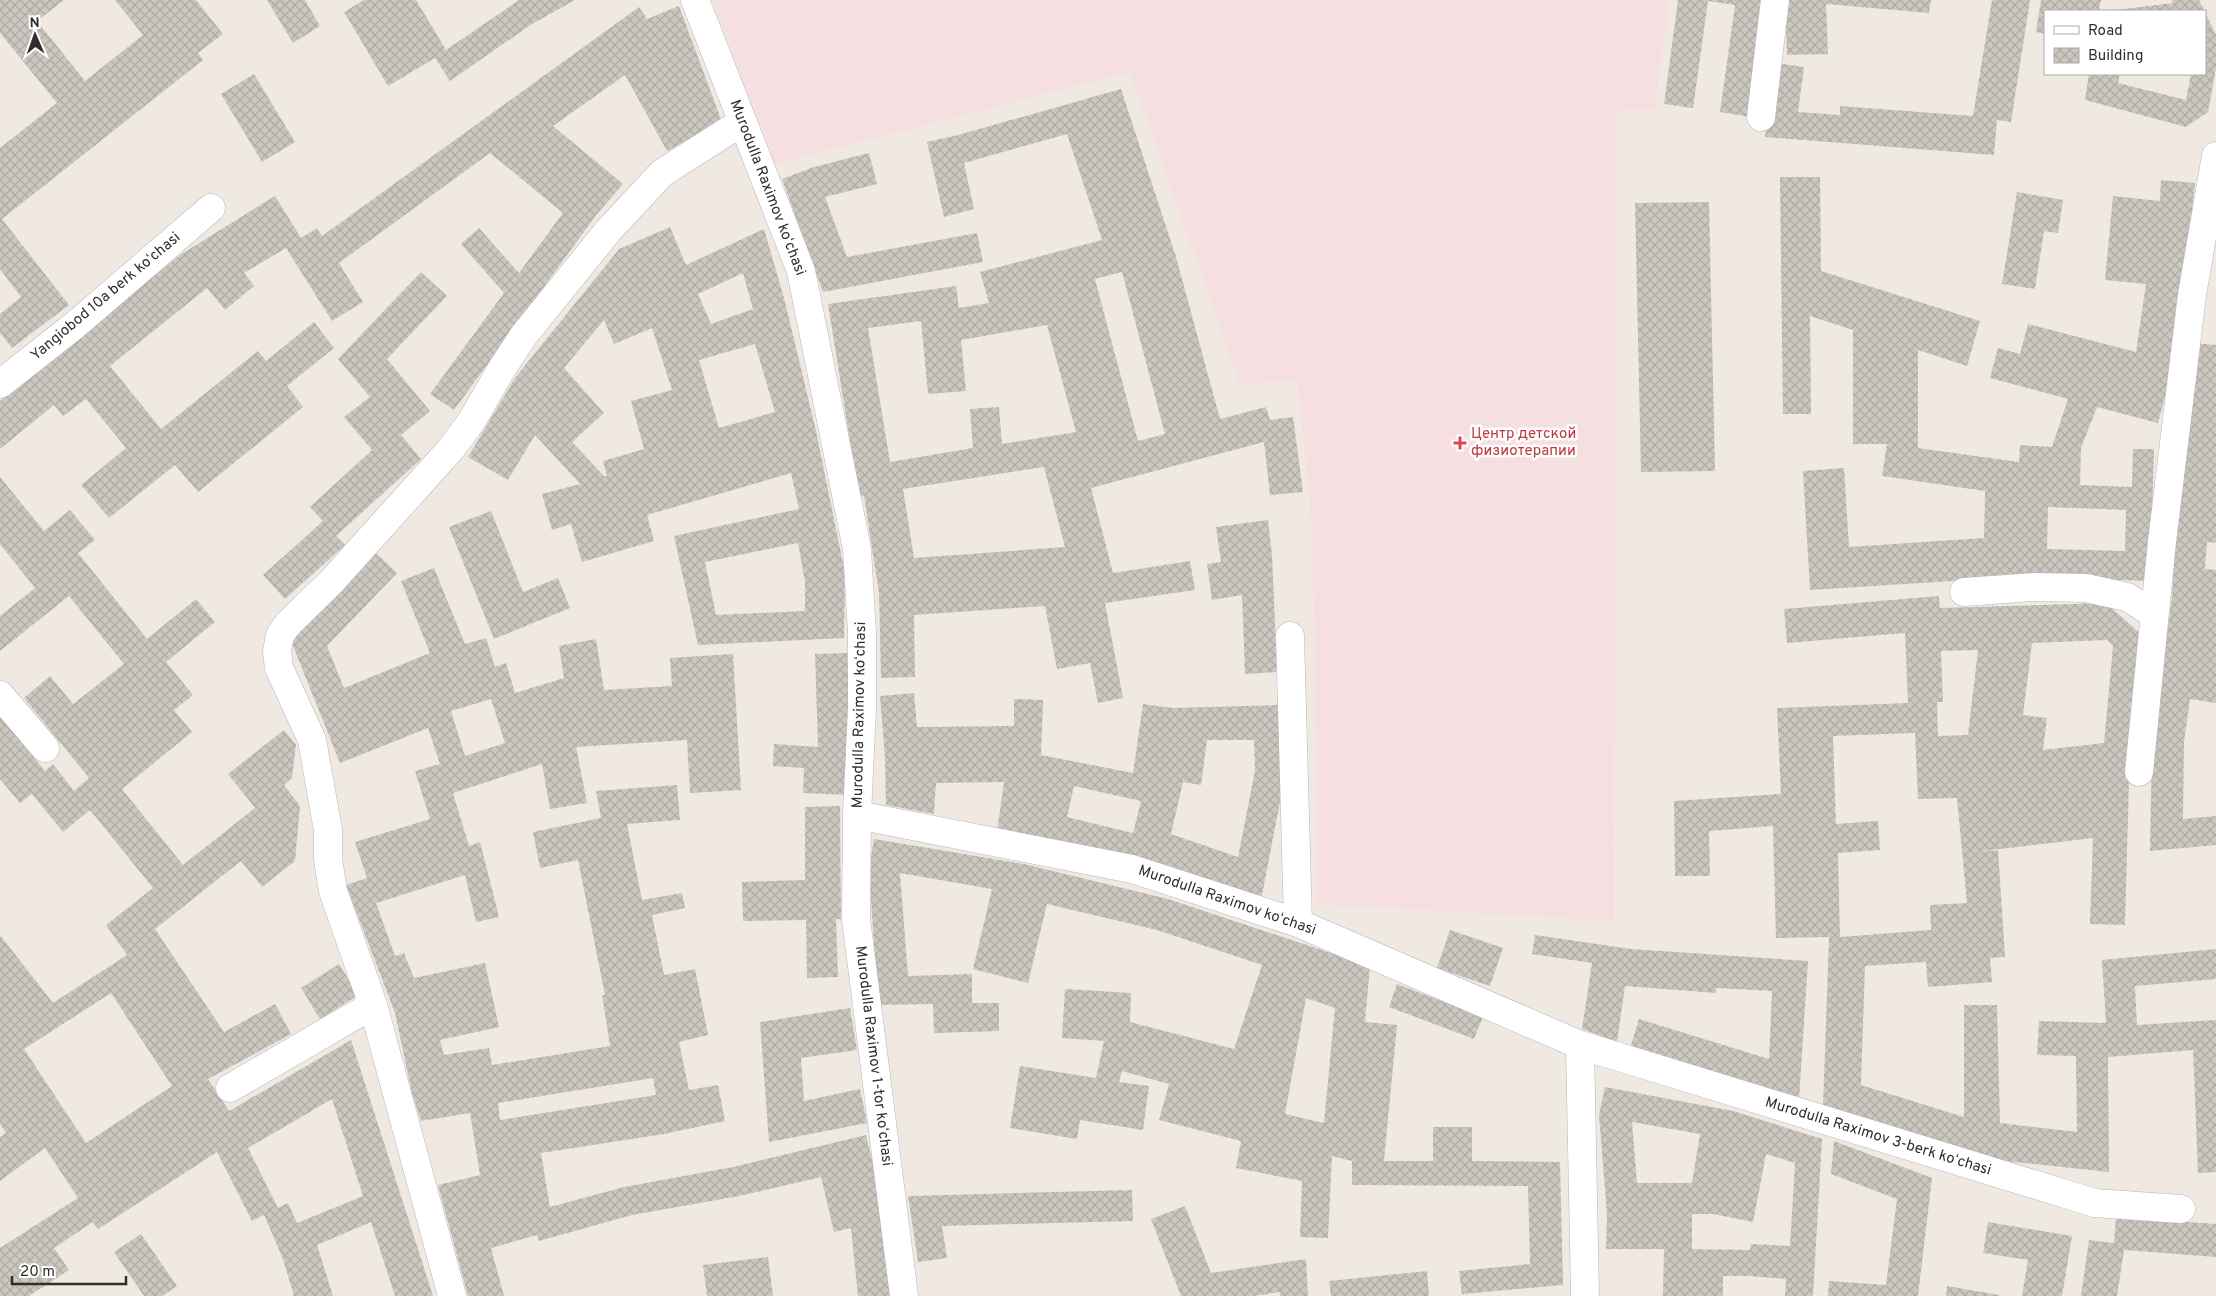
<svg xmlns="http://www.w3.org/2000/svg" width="2216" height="1296" font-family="Overpass,sans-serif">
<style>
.medical{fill:#f5dfe0}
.building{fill:url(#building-cross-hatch);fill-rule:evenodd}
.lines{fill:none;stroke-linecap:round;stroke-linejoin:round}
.minor-casing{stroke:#b4b7c1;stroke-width:29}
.minor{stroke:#fff;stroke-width:28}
.health-dot{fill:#e0444e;stroke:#fff;stroke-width:2}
.labels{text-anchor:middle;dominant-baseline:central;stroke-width:5;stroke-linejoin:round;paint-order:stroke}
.street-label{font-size:15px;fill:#2e2e2e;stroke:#fff}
.health-label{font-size:15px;fill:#be3a42;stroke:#fff;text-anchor:start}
</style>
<defs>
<pattern id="building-cross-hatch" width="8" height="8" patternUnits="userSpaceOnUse" patternTransform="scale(1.25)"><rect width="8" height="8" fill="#cbc7bf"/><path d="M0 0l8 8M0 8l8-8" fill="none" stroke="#afaba4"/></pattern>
</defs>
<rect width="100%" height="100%" fill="#efe9e1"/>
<path class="medical" d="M 714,0 L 1669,0 L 1655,109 L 1617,111 L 1614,921 L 1316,904 L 1315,631 L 1310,501 L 1297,381 L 1240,384 L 1130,72 L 771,165 Z"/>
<path class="building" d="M 0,0 L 64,0 L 37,21 L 85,81 L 143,35 L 115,0 L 196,0 L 223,34 L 198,53 L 203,60 L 2,219 L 69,305 L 12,348 L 0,333 L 0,314 L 21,297 L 0,269 L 0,148 L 57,103 L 0,33 Z
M 267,0 L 305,0 L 320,26 L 293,43 Z
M 364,0 L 416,0 L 446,50 L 519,0 L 575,0 L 532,24 L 450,81 L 435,58 L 388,86 L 344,12 Z
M 1678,0 L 1767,0 L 1750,117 L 1720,112 L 1735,5 L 1708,1 L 1693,108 L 1664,104 Z
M 1785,0 L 1931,0 L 1929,13 L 1826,4 L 1828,54 L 1787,55 Z
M 1992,0 L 2030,0 L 2011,122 L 1997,120 L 1994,155 L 1765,137 L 1776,63 L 1804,67 L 1798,112 L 1840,115 L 1840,106 L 1973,116 Z
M 2041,0 L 2101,0 L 2099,11 L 2045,11 L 2045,34 L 2036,32 Z
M 2172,0 L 2199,0 L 2216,35 L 2216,68 L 2208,112 L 2186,127 L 2085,100 L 2089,74 L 2120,74 L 2118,83 L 2186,100 L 2191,74 L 2205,74 L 2205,11 L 2108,11 L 2173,3 Z
M 679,6 L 722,122 L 667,151 L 625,75 L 553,126 L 623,184 L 597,214 L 454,410 L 430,394 L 504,293 L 461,244 L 479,228 L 519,273 L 563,213 L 490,153 L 339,263 L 363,302 L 332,321 L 286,248 L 244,273 L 254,286 L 225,310 L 207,288 L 110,366 L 161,429 L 258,351 L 266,361 L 314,322 L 334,348 L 287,386 L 303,407 L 198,492 L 175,465 L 109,518 L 81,485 L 126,448 L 86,399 L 63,416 L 54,405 L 0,449 L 0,401 L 180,255 L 275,196 L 301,238 L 317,228 L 322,236 L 639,7 L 647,19 Z
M 254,74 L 295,142 L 262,162 L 221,94 Z
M 1121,89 L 1176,257 L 1220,419 L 1266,407 L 1270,420 L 1293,417 L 1303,492 L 1270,495 L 1264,442 L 1091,488 L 1113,573 L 1190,561 L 1195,590 L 1105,603 L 1123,698 L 1098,703 L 1090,663 L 1057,669 L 1045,606 L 914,615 L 915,677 L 881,678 L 879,593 L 864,496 L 859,497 L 828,304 L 956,286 L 959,308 L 989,303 L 980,272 L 1102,240 L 1067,134 L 964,163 L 974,209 L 944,217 L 927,142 L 958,135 ZM 1122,272 L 1165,434 L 1138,441 L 1095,279 ZM 921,321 L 928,394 L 966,391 L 961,340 L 1047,325 L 1076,432 L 1002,444 L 999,407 L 970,409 L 973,448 L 890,462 L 868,328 ZM 1044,467 L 1065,547 L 914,558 L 903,489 Z
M 869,153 L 877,184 L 825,197 L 847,257 L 977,233 L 983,262 L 823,292 L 782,179 L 814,167 Z
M 1780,177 L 1820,177 L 1821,271 L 1980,321 L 1967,366 L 1918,350 L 1918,448 L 2019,462 L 2020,445 L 2052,447 L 2068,399 L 1990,378 L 1998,348 L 2020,354 L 2028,324 L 2136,352 L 2146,284 L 2105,280 L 2113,196 L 2160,201 L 2161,180 L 2195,183 L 2187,257 L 2166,393 L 2158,423 L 2097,407 L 2081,448 L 2080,485 L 2132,487 L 2133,449 L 2154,449 L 2150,581 L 2016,577 L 1810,590 L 1803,471 L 1844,468 L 1849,547 L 1984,538 L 1985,491 L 1882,476 L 1887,444 L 1853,444 L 1853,330 L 1810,316 L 1811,414 L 1783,414 ZM 2048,507 L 2126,510 L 2125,551 L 2047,549 Z
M 2017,192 L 2063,200 L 2058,233 L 2044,231 L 2035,289 L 2002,284 Z
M 1709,202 L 1715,471 L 1641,472 L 1635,203 Z
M 670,227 L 686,265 L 764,229 L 784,298 L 816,431 L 845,573 L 844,638 L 698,645 L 674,536 L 799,509 L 791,473 L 647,515 L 654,541 L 582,562 L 571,524 L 552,530 L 542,494 L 580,484 L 535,435 L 508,480 L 468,457 L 515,378 L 619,249 ZM 743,273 L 753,309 L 711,324 L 698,294 ZM 604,320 L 614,344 L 652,328 L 672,390 L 631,401 L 644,449 L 603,461 L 607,476 L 604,476 L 572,442 L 604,413 L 564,368 ZM 755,344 L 775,412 L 719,428 L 699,360 ZM 798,543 L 805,582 L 805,611 L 716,615 L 705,562 Z
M 421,272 L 447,296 L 387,359 L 430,411 L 401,435 L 421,459 L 336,536 L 345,545 L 285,599 L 263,575 L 323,521 L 310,507 L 372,450 L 344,417 L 370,397 L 338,359 Z
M 2194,343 L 2216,345 L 2216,543 L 2207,542 L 2205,569 L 2216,570 L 2216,703 L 2190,699 L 2184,742 L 2183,819 L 2216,816 L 2216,845 L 2150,851 L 2152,742 L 2172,598 L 2177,504 Z
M 0,477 L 44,531 L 70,510 L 95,540 L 78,553 L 147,639 L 196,599 L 215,622 L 166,662 L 193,695 L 174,710 L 192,732 L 122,789 L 183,865 L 255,808 L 228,774 L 284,730 L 296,745 L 292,778 L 284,785 L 300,806 L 295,861 L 262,887 L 241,861 L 155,929 L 224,1032 L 275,1004 L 291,1034 L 208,1079 L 229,1111 L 351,1040 L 433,1296 L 395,1296 L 371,1222 L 317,1245 L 333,1296 L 294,1296 L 283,1259 L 264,1215 L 252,1221 L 217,1152 L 98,1229 L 93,1222 L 54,1248 L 69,1270 L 29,1296 L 0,1296 L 0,1248 L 78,1198 L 45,1148 L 0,1181 L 0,1137 L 6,1133 L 0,1124 L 0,935 L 53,1003 L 127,955 L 106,925 L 153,888 L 90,810 L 63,832 L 32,794 L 20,803 L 0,779 L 0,716 L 45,771 L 53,764 L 74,791 L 89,778 L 24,698 L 50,676 L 73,704 L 124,664 L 69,596 L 0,651 L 0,616 L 35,588 L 0,544 ZM 111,993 L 172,1086 L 86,1143 L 24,1049 ZM 332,1099 L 363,1196 L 297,1223 L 288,1203 L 278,1208 L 248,1148 Z
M 491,511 L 523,592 L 558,578 L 570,608 L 494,639 L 449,527 Z
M 1268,520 L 1272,555 L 1277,672 L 1245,674 L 1242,595 L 1212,600 L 1207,564 L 1221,562 L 1216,527 Z
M 376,553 L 397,573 L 327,646 L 344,688 L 430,653 L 401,581 L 434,568 L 465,644 L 486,638 L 495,667 L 506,663 L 515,693 L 564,678 L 559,646 L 596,639 L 604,690 L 672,686 L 670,658 L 733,654 L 741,790 L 690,793 L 687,740 L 576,747 L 587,803 L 550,809 L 542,764 L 453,793 L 469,846 L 480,842 L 499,917 L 476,922 L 465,875 L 376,903 L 395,956 L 404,953 L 414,978 L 485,963 L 499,1027 L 440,1040 L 444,1055 L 489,1048 L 492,1065 L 610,1046 L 602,995 L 605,995 L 578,860 L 540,868 L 533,832 L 601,818 L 596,791 L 677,785 L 680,820 L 627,824 L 642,900 L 682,893 L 685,908 L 652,915 L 664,975 L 695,969 L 708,1035 L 679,1042 L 689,1090 L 718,1085 L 725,1121 L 664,1134 L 541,1153 L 550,1207 L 624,1187 L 733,1167 L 866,1135 L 886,1219 L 895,1296 L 858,1296 L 851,1228 L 834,1232 L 821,1177 L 739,1196 L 632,1215 L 539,1241 L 537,1235 L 491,1248 L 504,1296 L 468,1296 L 438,1185 L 480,1175 L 470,1113 L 421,1121 L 412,1093 L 395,1013 L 346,885 L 367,878 L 355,842 L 430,819 L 415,771 L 440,764 L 428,728 L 340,763 L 291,641 ZM 491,699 L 505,743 L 465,756 L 451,711 ZM 653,1078 L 656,1095 L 500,1120 L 498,1103 Z
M 1939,596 L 1940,608 L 2106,603 L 2143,636 L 2129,781 L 2125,925 L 2090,924 L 2093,838 L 1974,852 L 1998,850 L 2005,957 L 1990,958 L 1992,982 L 1928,987 L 1926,962 L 1865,966 L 1861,1085 L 1964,1117 L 1964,1005 L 1997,1005 L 2000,1123 L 2077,1132 L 2076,1056 L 2037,1055 L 2039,1021 L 2106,1023 L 2102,960 L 2216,949 L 2216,979 L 2135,986 L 2137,1025 L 2216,1020 L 2216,1172 L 2198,1173 L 2193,1050 L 2108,1057 L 2109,1172 L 1996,1160 L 1823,1106 L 1829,937 L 1776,938 L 1773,826 L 1709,831 L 1710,876 L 1675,876 L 1674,801 L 1781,794 L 1777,708 L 1908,703 L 1905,633 L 1787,643 L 1784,609 ZM 2107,640 L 2113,646 L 2104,743 L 2043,750 L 2047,718 L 2023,715 L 2032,643 ZM 1978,650 L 1968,735 L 1938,736 L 1937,702 L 1943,702 L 1941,651 ZM 1915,733 L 1918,799 L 1957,798 L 1967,903 L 1930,905 L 1931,930 L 1840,937 L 1838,853 L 1880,850 L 1878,821 L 1836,824 L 1833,736 Z
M 847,653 L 851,749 L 848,795 L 803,793 L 804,768 L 773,766 L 774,744 L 818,747 L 815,654 Z
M 914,693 L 917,727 L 1014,726 L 1014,699 L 1043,700 L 1041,755 L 1133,773 L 1143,704 L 1173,708 L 1283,705 L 1285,776 L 1261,900 L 997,832 L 1004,782 L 936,783 L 934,814 L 886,805 L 885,757 L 880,696 ZM 1207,740 L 1254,740 L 1255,771 L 1238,857 L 1171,834 L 1183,782 L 1201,785 ZM 1074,786 L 1141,801 L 1133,833 L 1067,817 Z
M 840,806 L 841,919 L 836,919 L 838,977 L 807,978 L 806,920 L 743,921 L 742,882 L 805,880 L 805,807 Z
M 874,839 L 1024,864 L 1168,899 L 1370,966 L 1365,1022 L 1397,1025 L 1384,1161 L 1433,1161 L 1433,1127 L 1472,1127 L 1472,1161 L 1560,1162 L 1563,1285 L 1462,1294 L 1459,1271 L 1530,1264 L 1528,1186 L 1352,1185 L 1352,1161 L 1332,1156 L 1328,1238 L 1300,1237 L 1302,1181 L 1236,1168 L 1241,1141 L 1159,1120 L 1169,1084 L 1122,1071 L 1119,1082 L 1149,1086 L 1143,1130 L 1080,1120 L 1077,1139 L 1010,1128 L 1020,1066 L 1096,1078 L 1104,1041 L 1062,1038 L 1065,989 L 1131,993 L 1130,1022 L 1234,1049 L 1262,965 L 1157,930 L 1047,904 L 1028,983 L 973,969 L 992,889 L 900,873 L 908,976 L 972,974 L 972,1003 L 999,1003 L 999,1031 L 934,1033 L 933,1004 L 878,1005 L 869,868 ZM 1306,998 L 1335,1008 L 1324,1123 L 1285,1114 Z
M 1450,930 L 1503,948 L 1490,986 L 1437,968 Z
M 1535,935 L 1631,949 L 1808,961 L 1799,1100 L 1630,1048 L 1639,1019 L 1769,1059 L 1772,991 L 1716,988 L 1716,993 L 1625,986 L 1617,1042 L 1582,1029 L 1592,963 L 1532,954 Z
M 339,964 L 358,995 L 320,1019 L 301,988 Z
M 1397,984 L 1483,1017 L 1474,1039 L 1389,1007 Z
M 850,1008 L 857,1050 L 801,1058 L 804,1101 L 860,1089 L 867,1123 L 769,1142 L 760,1022 Z
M 1605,1087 L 1733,1111 L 1822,1139 L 1813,1296 L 1785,1296 L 1786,1279 L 1749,1276 L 1723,1276 L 1723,1296 L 1663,1296 L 1664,1249 L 1606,1249 L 1607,1214 L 1599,1115 ZM 1632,1122 L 1700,1134 L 1692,1183 L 1637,1183 ZM 1766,1154 L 1795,1163 L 1790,1246 L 1751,1244 L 1750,1250 L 1692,1249 L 1692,1214 L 1713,1214 L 1753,1222 Z
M 1834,1141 L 1932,1178 L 1918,1296 L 1828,1296 L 1829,1281 L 1886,1285 L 1897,1199 L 1831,1174 Z
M 1132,1190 L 1133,1221 L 942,1226 L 947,1258 L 918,1262 L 908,1196 Z
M 1185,1206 L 1211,1273 L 1306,1259 L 1308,1296 L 1280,1296 L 1280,1292 L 1254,1296 L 1181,1296 L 1151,1219 Z
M 2116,1217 L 2216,1224 L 2216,1257 L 2124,1250 L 2117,1296 L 2081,1296 L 2089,1240 L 2114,1243 Z
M 1988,1222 L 2072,1236 L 2062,1296 L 2022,1296 L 2028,1260 L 1983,1253 Z
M 141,1234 L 177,1286 L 162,1296 L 144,1296 L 114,1252 Z
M 768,1257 L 773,1296 L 707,1296 L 703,1265 Z
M 1427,1271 L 1429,1296 L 1331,1296 L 1329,1281 Z
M 1947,1286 L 1999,1295 L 1999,1296 L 1946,1296 Z"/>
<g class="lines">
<g class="minor-casing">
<path id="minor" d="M 695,0 L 801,271 L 857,549 L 862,633 L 862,708 L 857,815 L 1132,869 L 1298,923 L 1580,1045 L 2095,1203 L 2181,1209
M 1761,117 L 1775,0
M 0,384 L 75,325 L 211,208
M 1964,592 L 2035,587 L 2086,588 L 2127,597 L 2154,614
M 1290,636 L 1298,923
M 0,695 L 45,748
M 2139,772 L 2162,542 L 2192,295 L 2216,156
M 857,815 L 856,919 L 904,1296
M 1580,1045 L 1585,1296
M 230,1088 L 373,1005
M 452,1296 L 373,1005 L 333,891 L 328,859 L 328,830 L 312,740 L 279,668 L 277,651 L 280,635 L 288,624 L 332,581 L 450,450 L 471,422 L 501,370 L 524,335 L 608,231 L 662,173 L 742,122"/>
</g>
<use href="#minor" class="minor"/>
</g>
<path class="health-dot" d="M1457.5 435.5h5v5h5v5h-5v5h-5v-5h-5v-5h5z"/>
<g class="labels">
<g class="street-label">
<text transform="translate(767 188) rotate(69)">Murodulla Raximov koʻchasi</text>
<text transform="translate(106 297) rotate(-40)">Yangiobod 10a berk koʻchasi</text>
<text transform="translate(860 715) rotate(-89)">Murodulla Raximov koʻchasi</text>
<text transform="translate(1227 901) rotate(19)">Murodulla Raximov koʻchasi</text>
<text transform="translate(873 1056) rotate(83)">Murodulla Raximov 1-tor koʻchasi</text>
<text transform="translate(1878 1137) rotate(17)">Murodulla Raximov 3-berk koʻchasi</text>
</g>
<g class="health-label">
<text x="1471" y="434">Центр детской<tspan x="1471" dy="17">физиотерапии</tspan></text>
</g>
</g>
<rect x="2044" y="10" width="162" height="65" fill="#ffffff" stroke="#ababab"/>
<rect x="2054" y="26" width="25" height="8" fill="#ffffff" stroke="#ababab"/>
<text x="2088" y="35" font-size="15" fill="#2e2e2e">Road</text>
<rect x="2054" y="48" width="25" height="15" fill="url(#building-cross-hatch)" stroke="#ababab"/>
<text x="2088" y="60" font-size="15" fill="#2e2e2e">Building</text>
<g transform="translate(35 35) rotate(358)" stroke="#ffffff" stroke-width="4" paint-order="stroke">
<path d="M0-4L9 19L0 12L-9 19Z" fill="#2e2e2e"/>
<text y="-8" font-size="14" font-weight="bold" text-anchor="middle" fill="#2e2e2e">N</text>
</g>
<path d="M12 1276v8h114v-8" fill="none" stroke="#2e2e2e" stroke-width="2.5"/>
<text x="20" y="1276" font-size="15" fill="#2e2e2e" stroke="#ffffff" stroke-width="4" paint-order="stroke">20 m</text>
</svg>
